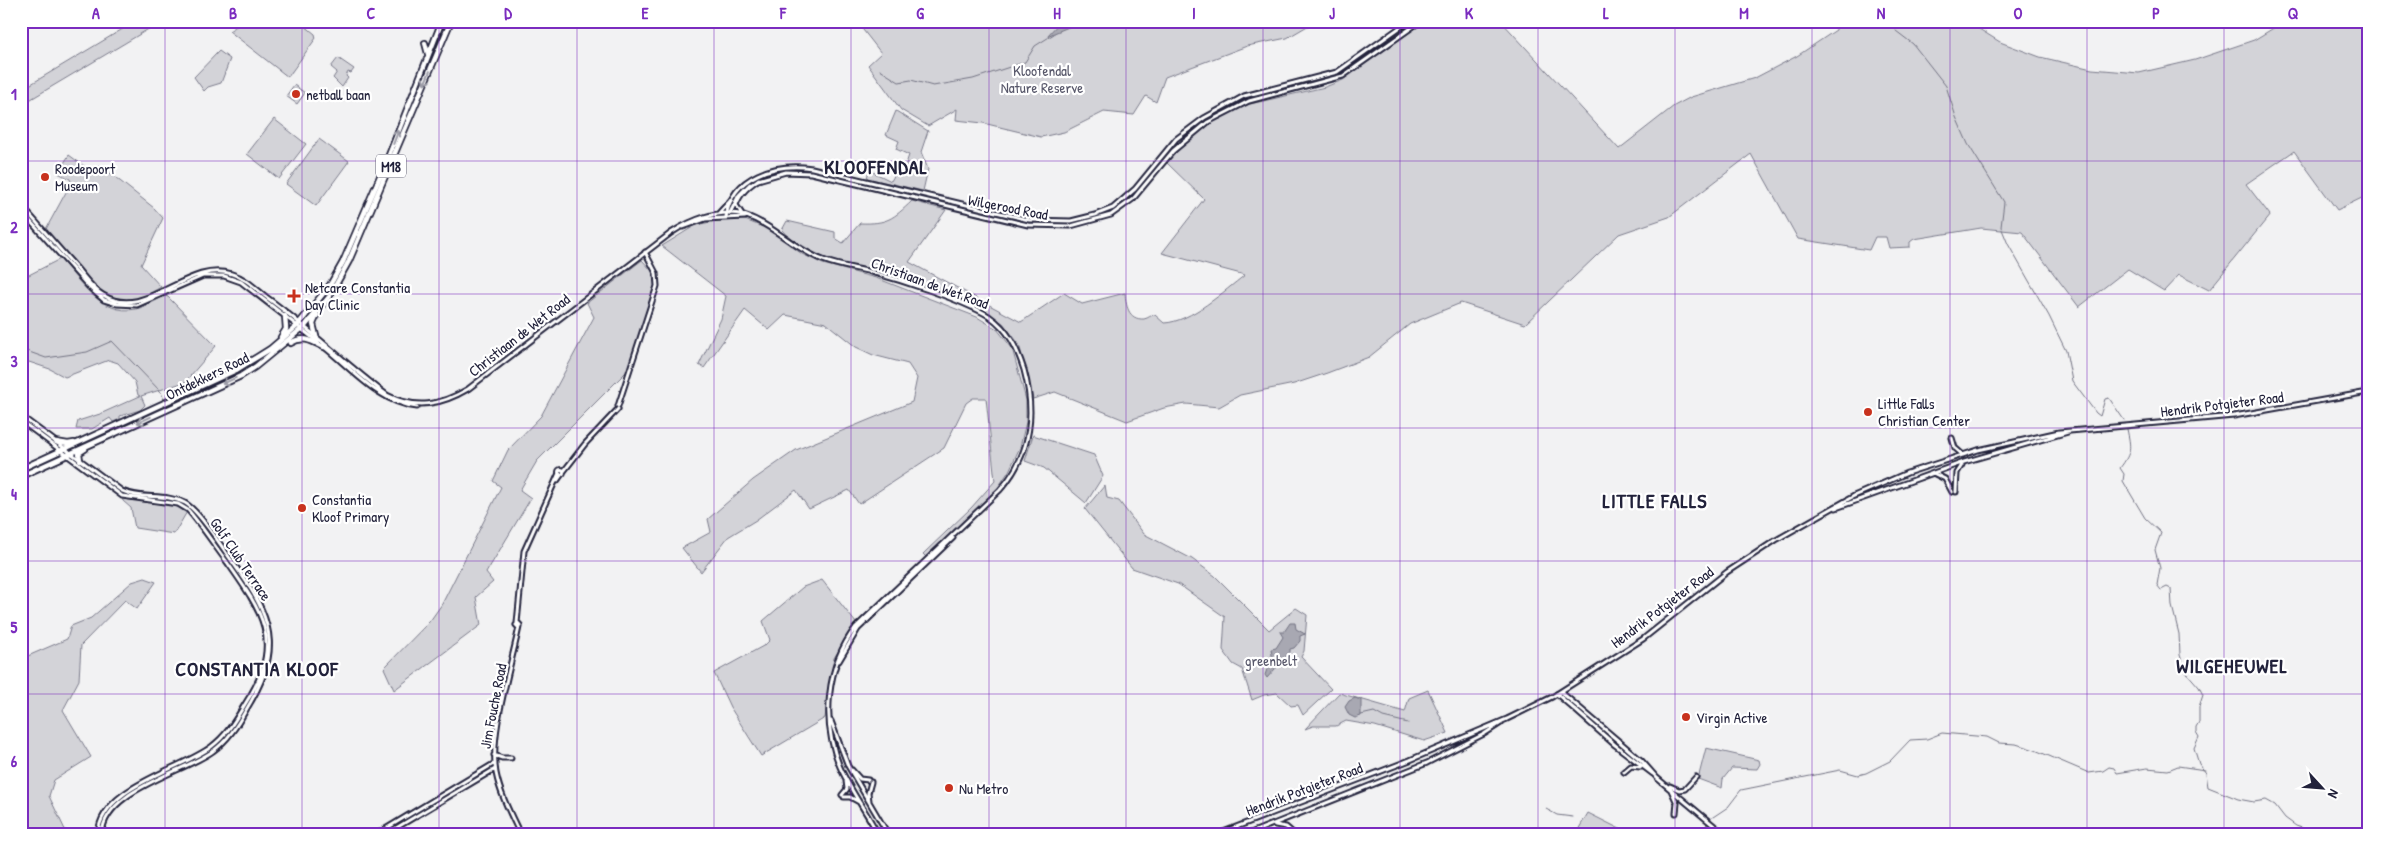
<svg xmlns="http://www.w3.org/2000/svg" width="2389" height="855" font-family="'Patrick Hand',sans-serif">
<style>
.green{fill:#d3d3d8;stroke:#7a7a8a}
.water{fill:#a8a8b2;stroke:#727282}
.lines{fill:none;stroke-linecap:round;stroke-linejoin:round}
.stream{stroke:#727282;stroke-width:1}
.tertiary-casing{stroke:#22223b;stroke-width:7}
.secondary-casing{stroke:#22223b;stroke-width:7}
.primary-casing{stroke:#22223b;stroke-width:8}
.tertiary{stroke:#fff;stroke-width:3}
.secondary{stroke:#fff;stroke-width:3}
.primary{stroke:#fff;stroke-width:4.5}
.oneway{stroke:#9c9ca7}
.grid{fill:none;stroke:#7b2cbf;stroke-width:1;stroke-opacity:0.55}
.poi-dot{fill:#c8321e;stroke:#fff;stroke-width:2}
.labels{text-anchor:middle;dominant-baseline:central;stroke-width:4.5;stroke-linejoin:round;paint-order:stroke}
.shield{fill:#fff;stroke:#646476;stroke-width:1}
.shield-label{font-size:14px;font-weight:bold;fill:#22223b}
.park-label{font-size:15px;fill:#57576a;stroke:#fff}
.poi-label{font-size:15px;fill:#22223b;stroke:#fff;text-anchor:start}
.street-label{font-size:15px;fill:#22223b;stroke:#fff}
.district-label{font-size:20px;font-weight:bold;letter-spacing:1px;fill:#22223b;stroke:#fff}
.neatline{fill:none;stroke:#7b2cbf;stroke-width:2}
.grid-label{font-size:16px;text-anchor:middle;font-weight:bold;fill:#7b2cbf}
</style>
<rect width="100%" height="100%" fill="#f2f2f3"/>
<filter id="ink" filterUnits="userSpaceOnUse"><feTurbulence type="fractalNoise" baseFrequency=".02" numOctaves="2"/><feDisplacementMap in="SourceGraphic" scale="10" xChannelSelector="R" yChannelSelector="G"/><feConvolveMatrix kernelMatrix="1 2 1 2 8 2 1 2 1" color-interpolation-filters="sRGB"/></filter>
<g filter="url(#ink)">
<path class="green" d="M 136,21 L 162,21 L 21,105 L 21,90 Z
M 244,21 L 299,21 L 315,34 L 316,38 L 288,77 L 229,31 Z
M 856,21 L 1316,21 L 1287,38 L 1247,46 L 1165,77 L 1156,102 L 1146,96 L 1134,115 L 1104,112 L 1064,132 L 1041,137 L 983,123 L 956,120 L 957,109 L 928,126 L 901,110 L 868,65 L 881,53 Z
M 1426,21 L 1501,21 L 1619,149 L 1674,106 L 1691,97 L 1755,78 L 1797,56 L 1836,30 L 1836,21 L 1971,21 L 1971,24 L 2000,42 L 2040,57 L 2092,69 L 2139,73 L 2195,60 L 2254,40 L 2285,21 L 2368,21 L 2368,195 L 2337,210 L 2294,151 L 2246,184 L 2270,215 L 2209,290 L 2179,275 L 2164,291 L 2128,269 L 2079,307 L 2022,232 L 1981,228 L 1914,239 L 1910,242 L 1910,247 L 1889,248 L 1886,237 L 1875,237 L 1869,250 L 1798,239 L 1751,154 L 1669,217 L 1619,234 L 1525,324 L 1461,303 L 1410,324 L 1369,357 L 1327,373 L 1294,384 L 1240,395 L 1219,407 L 1186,404 L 1164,408 L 1127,421 L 1055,392 L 1033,399 L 1019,344 L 1003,323 L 981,310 L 873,270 L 833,262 L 800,246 L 782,230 L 787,221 L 835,232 L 835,238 L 843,243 L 860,223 C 887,224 893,219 912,201 L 946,210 L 909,262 L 1021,322 L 1064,293 L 1082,304 L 1125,293 C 1126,305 1128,320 1144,319 C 1149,318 1150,315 1155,315 L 1164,323 C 1191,322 1224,291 1245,275 L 1162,253 L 1204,199 L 1167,163 L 1190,137 L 1224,114 L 1250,104 L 1325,87 L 1343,80 Z
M 219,51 L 230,59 L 221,83 L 208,87 L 204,91 L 194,77 Z
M 338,58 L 354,69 L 351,73 L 348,72 L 346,76 L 348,78 L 342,87 L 333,78 L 337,72 L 331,67 Z
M 294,85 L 305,93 L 297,104 L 286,96 Z
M 896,111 L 928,131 L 921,152 L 928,169 L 923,191 L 867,178 L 869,170 L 891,181 L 895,174 L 902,176 L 909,155 L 896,149 L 899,141 L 886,135 Z
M 274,119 L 306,144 L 279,179 L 247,154 Z
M 319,139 L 349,161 L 316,206 L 286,184 Z
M 69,155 L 88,169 L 101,166 L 154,208 L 163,218 L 141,265 L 161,287 C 150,293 138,301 125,301 C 95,301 63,250 46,229 L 71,183 L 70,179 L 58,173 Z
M 725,219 L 745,220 L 768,229 L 802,254 L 823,264 L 876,278 L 977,317 L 997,329 L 1012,348 L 1026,400 L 1026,422 L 1020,447 L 1009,471 L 993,495 L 927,558 L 923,554 L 971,508 L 995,481 L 986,398 L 973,398 L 966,403 L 944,448 L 859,504 L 849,490 L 809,509 L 796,490 L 756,520 L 728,537 L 701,572 L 682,548 L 711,532 L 708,519 L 753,480 L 796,450 L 912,402 L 917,378 L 908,364 L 873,355 L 856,347 L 826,323 L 785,315 L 769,330 L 745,310 L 704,368 L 699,365 L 721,319 L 726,296 L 662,246 L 696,225 Z
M 60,259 C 80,281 101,316 136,309 C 145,307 156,300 165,296 L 168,297 L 216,346 L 185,382 L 141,396 L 145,405 L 140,410 L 120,416 L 120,419 L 113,422 L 110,418 L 92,429 L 76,429 L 78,421 L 100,414 L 140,396 L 138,395 L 135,382 L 127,373 L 118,363 L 109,360 L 65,377 L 50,369 L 29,362 L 21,367 L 21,279 Z
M 642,260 L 652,271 L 655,286 L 628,370 L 537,461 L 520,490 L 531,498 L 486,573 L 493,582 L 476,597 L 481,625 L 394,690 L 384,668 L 430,621 L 442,604 L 501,487 L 493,481 L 508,450 L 541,416 L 594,317 L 587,303 Z
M 1033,435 L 1094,455 L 1103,476 L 1086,503 L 1044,468 L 1025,461 Z
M 1105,485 L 1107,498 L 1119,501 L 1144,534 L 1192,559 L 1215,576 L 1269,630 L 1296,608 L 1307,615 L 1304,651 L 1301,657 L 1331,689 L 1303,715 L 1298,705 L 1291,706 L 1277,693 L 1264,695 L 1252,700 L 1242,669 L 1233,664 L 1223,650 L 1225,617 L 1178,584 L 1132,568 L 1085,509 Z
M 122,496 L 178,504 L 188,510 L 174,534 L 135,528 L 131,508 L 123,501 Z
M 145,578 L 156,582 L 137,609 L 125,600 L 81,645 L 79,680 L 63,710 L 91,757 L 54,780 L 49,796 L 67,834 L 21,834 L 21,659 L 67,639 L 71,626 L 91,618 L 132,582 Z
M 822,580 L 856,623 L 834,658 L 825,718 L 761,756 L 730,707 L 714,673 L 765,645 L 770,640 L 763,621 L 803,587 Z
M 1428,690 L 1448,733 L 1424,741 L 1375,726 L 1346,721 L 1336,726 L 1313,726 L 1305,729 L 1339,693 L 1405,712 L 1409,698 Z
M 1706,748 L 1759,760 L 1760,764 L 1757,769 L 1732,768 L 1723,779 L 1722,788 L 1698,779 Z
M 1588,813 L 1630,834 L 1586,834 L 1578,830 Z"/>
<path class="water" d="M 1061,21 L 1083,21 L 1047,36 Z
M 1290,623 L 1295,623 L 1296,629 L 1305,634 L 1300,636 L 1300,641 L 1294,648 L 1290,649 L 1290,652 L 1267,678 L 1265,675 L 1272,655 L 1271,649 L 1276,648 L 1283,637 L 1280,632 L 1284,632 Z
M 1355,698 L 1361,700 L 1361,716 L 1355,718 L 1349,715 L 1345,707 L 1349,701 Z"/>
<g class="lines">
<path class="stream" d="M 1896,31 L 1913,44 L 1946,86 L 1956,117 L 1968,144 L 2004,202 L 2001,227 L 2008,244 L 2049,316 L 2066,351 L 2072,381 L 2096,413 L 2100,416 L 2105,399 L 2109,398 L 2124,420
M 880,70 L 899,82 L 911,80 L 933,86 L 973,79 L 1025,62 L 1035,46 L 1054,34
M 21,349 L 46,358 L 87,352 L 112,341 L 161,392 L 164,400
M 2127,429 C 2131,448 2132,452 2120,468 L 2124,474 L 2123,481 L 2145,518 L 2161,533 L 2155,550 L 2160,568 L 2157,585 L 2161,590 L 2167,587 L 2171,589 L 2172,606 L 2179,634 L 2180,655 L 2186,672 L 2199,687 L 2203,695 L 2199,707 L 2199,722 L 2196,727 L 2196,732 L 2199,737 L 2194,748 L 2199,764 L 2206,773 L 2208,787 L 2238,799 L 2254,802 L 2266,800 L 2275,805 L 2285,818 L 2296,826 L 2320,834
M 1361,715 L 1374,712 L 1383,717 L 1408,723
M 1546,809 L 1557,815 L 1573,817
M 1710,819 L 1728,807 L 1741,790 L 1840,770 L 1858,775 L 1866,773 L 1890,761 L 1910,740 L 1927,739 L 1942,733 L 1987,737 L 1999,743 L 2016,744 L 2035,750 L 2089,773 L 2103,771 L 2109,767 L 2114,768 L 2117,773 L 2147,768 L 2168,770 L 2178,766 L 2205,770
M 1705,834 L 1707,822"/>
<g class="tertiary-casing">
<path id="tertiary" d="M 758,180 L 786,172 L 811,173 L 1028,225 L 1071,226 L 1111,215 L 1133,199 L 1173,151 L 1208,122 L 1249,101 L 1343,76 L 1421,21
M 730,213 L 739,195 L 750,184
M 726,217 C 732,175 776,163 812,168 L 1029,220 L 1071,221 L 1095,215 L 1113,208 L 1135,189 L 1176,139 L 1204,118 L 1244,96 L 1337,72 L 1409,21
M 618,406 L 657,286 L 656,273 L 645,252
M 21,416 L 122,491 C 141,500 165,493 185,503 C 200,511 229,558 241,574 C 277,626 279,656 246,710 C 237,726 228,740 213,751 C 183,773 104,790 102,834
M 21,421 L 122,496 L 178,504 L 188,510 C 202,526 214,545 227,562 C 260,609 284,640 250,696 C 238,715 229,734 211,747 C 178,771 101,787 98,834
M558.5 472a2.5 2.5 0 1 1 5 0a2.5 2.5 0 1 1-5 0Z
M 564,471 L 585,444 L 618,409
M 557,481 L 562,474
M 517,623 L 524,551 L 559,473
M 518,623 L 520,625 L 518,627 L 516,625 Z
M 519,627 C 511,667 489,735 496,773 C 500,794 511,815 520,834
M 1561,692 L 1642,761 L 1657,778 L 1724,834
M 1557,694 L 1615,745 L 1653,774
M 494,755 L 502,758 L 511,758
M 1624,772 L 1631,766 L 1640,767
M 1670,786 L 1679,790 L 1685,789 L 1696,777
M 1671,790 L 1677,803 L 1676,813
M 377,834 L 495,763
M 386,834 L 495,769"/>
</g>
<g class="secondary-casing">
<path id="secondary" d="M 21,205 C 39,225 56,245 74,265 C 83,275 91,288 103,295 C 146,322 187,259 232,274 C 246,278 257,290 269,299 C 310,329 347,365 387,395 C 416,410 441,405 468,389 L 671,233 C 691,220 719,208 744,215 C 774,225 794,249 823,260 C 838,266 855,268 871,272 C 904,281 960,299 989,316 C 1009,330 1017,348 1024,370 C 1036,414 1031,455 1000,490 L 856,627 C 826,666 821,722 840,767 C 850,790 866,811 878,834
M 21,211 L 89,287 L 104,300 L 117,304 L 137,305 L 203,276 L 224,276 L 241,282 L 318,342
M 718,214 L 731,200
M 742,214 L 736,205 C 740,193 749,186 759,179
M 683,227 L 705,219 L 745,217
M 323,346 C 351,368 379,403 417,407
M 1952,438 L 1955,448 L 1963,455
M 1935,474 L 1945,479 L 1952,492
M 1956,492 L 1957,473 L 1962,465
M 1836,508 L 1964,462 L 2068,432
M 839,661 L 858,629 L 953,538
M 831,721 L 848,766 L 888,834
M 852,770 L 860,779 L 868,780
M 842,795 L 847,789 L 846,781
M 844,797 L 850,797 L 859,802
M 869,801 L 868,793 L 871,782
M 1275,825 L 1286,827 L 1294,834
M 1218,834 L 1410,760 L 1507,719 L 1552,697 L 1643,639 L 1727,572 L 1776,540 L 1854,496 L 1907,473 L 1978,450 L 2059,432 L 2234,416 L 2368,392
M 1248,834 L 1427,763 L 1484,734 L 1501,723"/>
</g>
<g class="primary-casing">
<path id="primary" d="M 425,43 L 428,54
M 316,336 L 313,324 L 317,315
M 281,337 L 286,329 L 285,316
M 291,343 C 303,335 312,341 324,347
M 56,442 L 68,444 L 74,443
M 80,460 L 79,453 L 85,449
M 21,469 L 236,370 L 270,349 L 297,326 L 330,285 L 343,262 L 387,160 L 442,21
M 21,476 L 241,376 L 255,367 L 305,326 L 329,297 L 349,261 L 451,21"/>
</g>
<use href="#tertiary" class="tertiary"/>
<use href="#secondary" class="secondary"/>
<use href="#primary" class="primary"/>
</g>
<defs><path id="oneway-shaft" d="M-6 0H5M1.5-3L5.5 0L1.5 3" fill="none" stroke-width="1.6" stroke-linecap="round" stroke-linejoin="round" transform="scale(1.25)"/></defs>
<g class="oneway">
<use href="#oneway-shaft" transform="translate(427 78) rotate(113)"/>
<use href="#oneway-shaft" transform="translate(396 137) rotate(-69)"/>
<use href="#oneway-shaft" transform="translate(229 381) rotate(155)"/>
<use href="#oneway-shaft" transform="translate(144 420) rotate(156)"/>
</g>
</g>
<path class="grid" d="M 165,21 L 165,834M 302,21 L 302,834M 439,21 L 439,834M 577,21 L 577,834M 714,21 L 714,834M 851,21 L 851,834M 989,21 L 989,834M 1126,21 L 1126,834M 1263,21 L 1263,834M 1400,21 L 1400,834M 1538,21 L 1538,834M 1675,21 L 1675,834M 1812,21 L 1812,834M 1950,21 L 1950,834M 2087,21 L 2087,834M 2224,21 L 2224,834M 21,161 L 2368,161M 21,294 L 2368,294M 21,428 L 2368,428M 21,561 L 2368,561M 21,694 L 2368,694"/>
<g class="poi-dot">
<circle cx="296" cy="94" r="5"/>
<circle cx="45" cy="177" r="5"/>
<path d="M291.5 288.5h5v5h5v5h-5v5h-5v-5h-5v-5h5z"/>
<circle cx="1868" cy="412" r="5"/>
<circle cx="302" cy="508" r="5"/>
<circle cx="1686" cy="717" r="5"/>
<circle cx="949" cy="788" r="5"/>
</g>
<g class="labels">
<rect class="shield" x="376" y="154.5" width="30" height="23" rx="4"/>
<g class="shield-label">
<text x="391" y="166">M18</text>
</g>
<g class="park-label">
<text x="1042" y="70">Kloofendal<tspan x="1042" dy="17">Nature Reserve</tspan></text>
<text x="1271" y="660">greenbelt</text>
</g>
<g class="poi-label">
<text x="306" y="94">netball baan</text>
<text x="55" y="168">Roodepoort<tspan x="55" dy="17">Museum</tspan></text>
<text x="305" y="287">Netcare Constantia<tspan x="305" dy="17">Day Clinic</tspan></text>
<text x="1878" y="403">Little Falls<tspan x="1878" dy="17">Christian Center</tspan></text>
<text x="312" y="499">Constantia<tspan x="312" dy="17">Kloof Primary</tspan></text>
<text x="1696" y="717">Virgin Active</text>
<text x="959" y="788">Nu Metro</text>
</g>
<g class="street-label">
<text transform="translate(1008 207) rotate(11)">Wilgerood Road</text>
<text transform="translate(930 283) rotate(20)">Christiaan de Wet Road</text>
<text transform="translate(519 335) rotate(-38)">Christiaan de Wet Road</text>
<text transform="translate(207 376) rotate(-26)">Ontdekkers Road</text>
<text transform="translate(2222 404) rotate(-7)">Hendrik Potgieter Road</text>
<text transform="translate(241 559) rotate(56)">Golf Club Terrace</text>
<text transform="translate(1662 607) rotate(-37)">Hendrik Potgieter Road</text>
<text transform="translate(493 706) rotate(-79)">Jim Fouche Road</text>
<text transform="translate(1304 789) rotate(-21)">Hendrik Potgieter Road</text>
</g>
<g class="district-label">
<text x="876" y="166">KLOOFENDAL</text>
<text x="1655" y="500">LITTLE FALLS</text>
<text x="2232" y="665">WILGEHEUWEL</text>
<text x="257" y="668">CONSTANTIA KLOOF</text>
</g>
</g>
<rect width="2389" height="855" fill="none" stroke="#fff" stroke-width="55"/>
<g transform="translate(2322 788) rotate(116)" stroke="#ffffff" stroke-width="4" paint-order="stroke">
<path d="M0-4L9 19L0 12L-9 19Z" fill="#22223b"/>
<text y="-8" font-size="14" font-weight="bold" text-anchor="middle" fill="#22223b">N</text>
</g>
<rect x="28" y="28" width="2334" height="800" class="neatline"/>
<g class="grid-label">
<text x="96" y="19">A</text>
<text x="233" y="19">B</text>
<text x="371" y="19">C</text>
<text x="508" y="19">D</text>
<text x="645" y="19">E</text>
<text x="783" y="19">F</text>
<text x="920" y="19">G</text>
<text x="1057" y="19">H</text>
<text x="1194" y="19">I</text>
<text x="1332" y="19">J</text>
<text x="1469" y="19">K</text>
<text x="1606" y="19">L</text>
<text x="1744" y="19">M</text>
<text x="1881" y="19">N</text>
<text x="2018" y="19">O</text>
<text x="2156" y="19">P</text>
<text x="2293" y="19">Q</text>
<text x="14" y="100">1</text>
<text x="14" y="233">2</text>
<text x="14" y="367">3</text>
<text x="14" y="500">4</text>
<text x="14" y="633">5</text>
<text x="14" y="767">6</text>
</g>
</svg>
